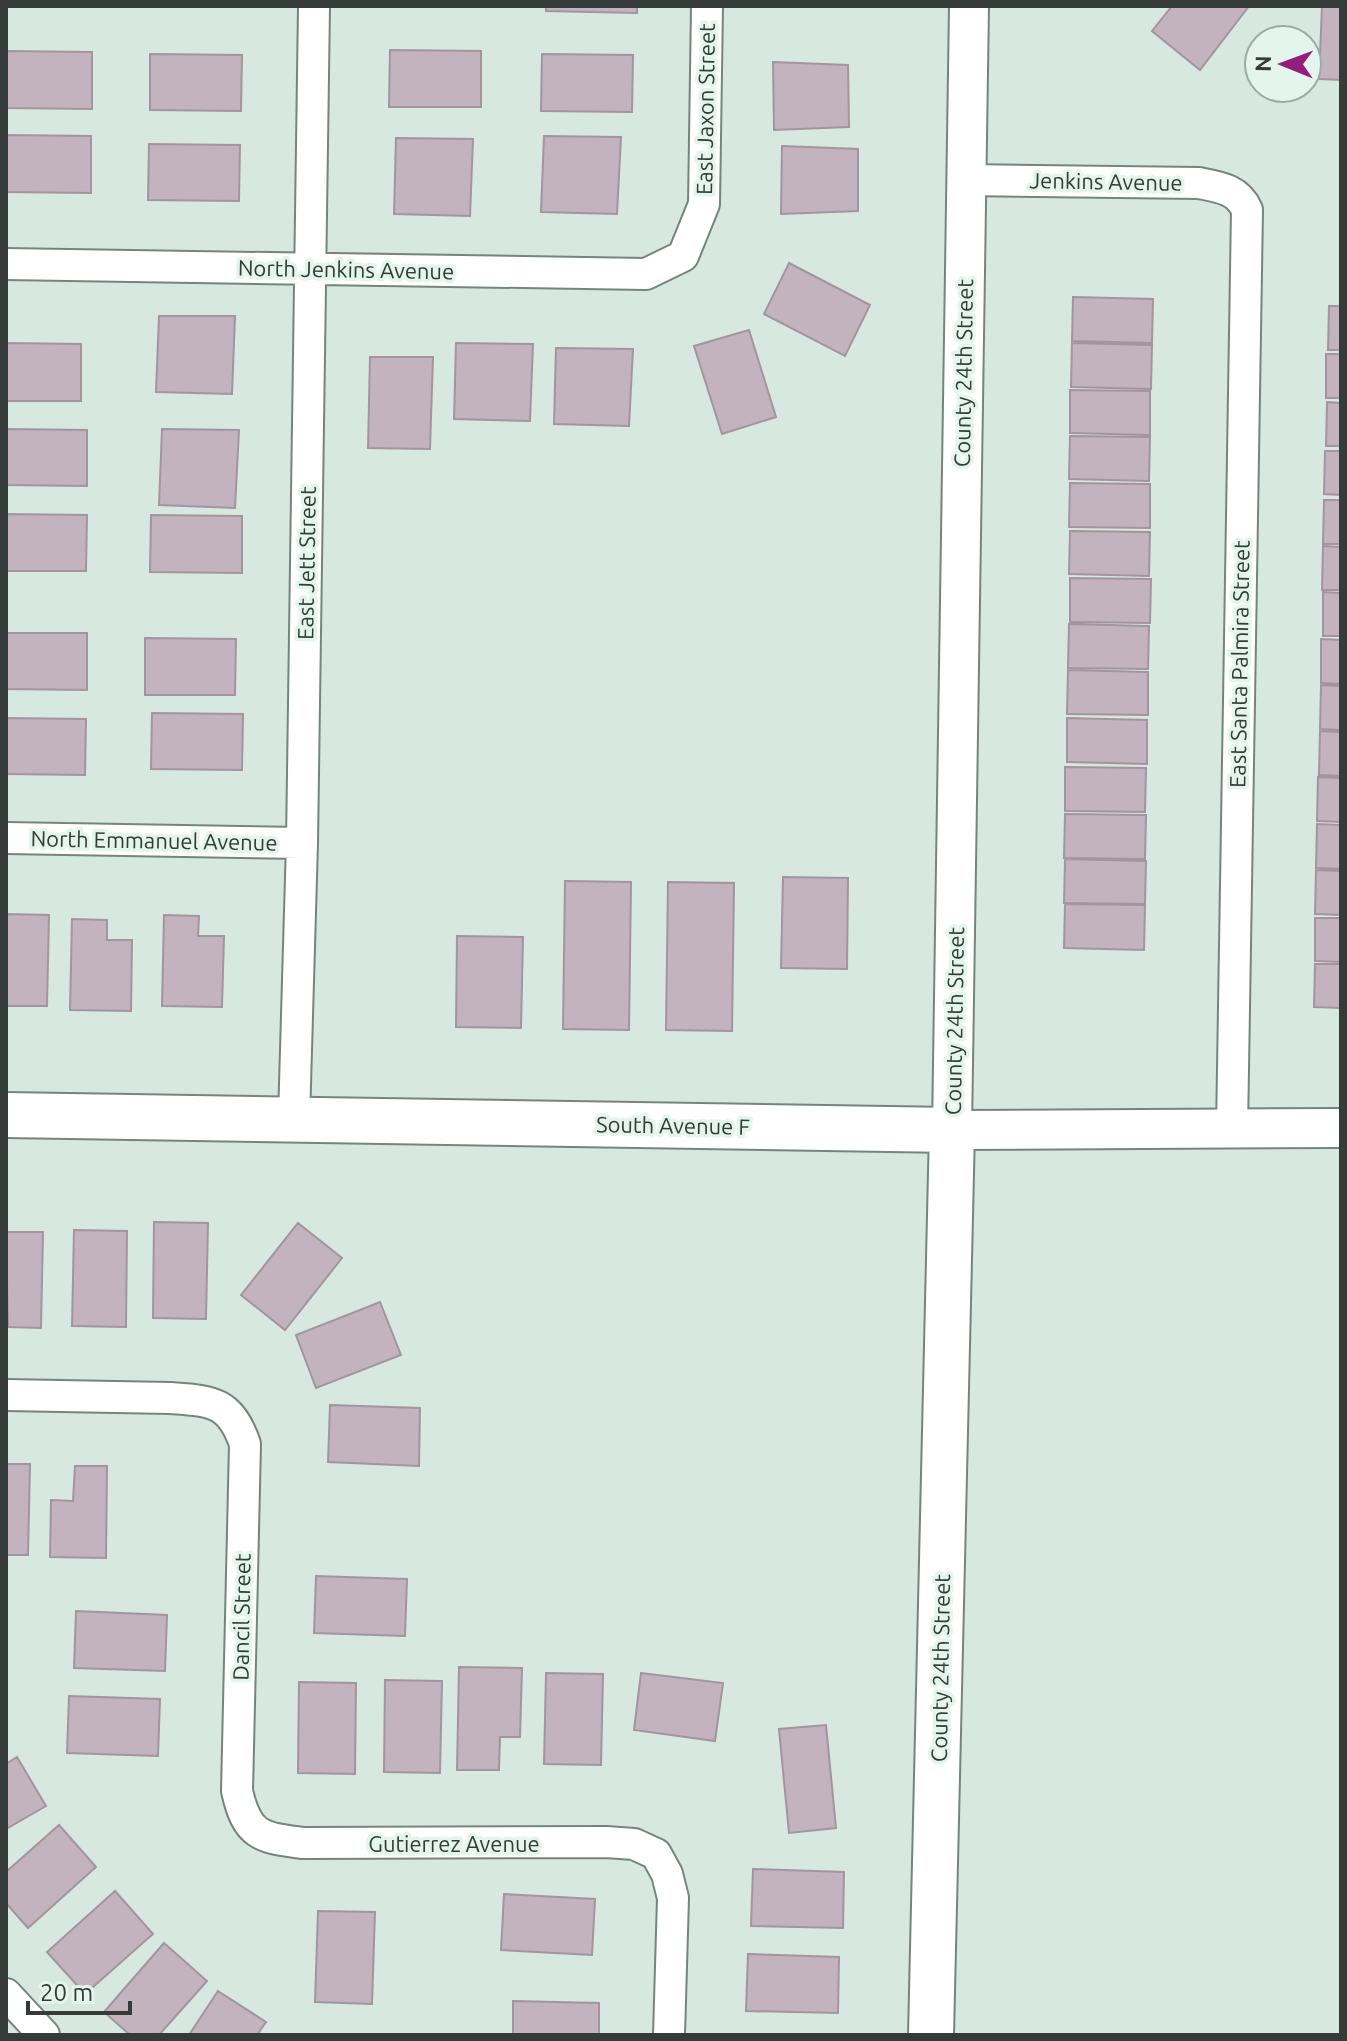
<svg xmlns="http://www.w3.org/2000/svg" width="1347" height="2041" font-family="Ubuntu,sans-serif">
<style>
.building{fill:#c2b3be;stroke:#a3949f;stroke-width:2}
.lines{fill:none;stroke-linecap:round;stroke-linejoin:round}
.minor-casing{stroke:#75857d;stroke-width:34}
.tertiary-casing{stroke:#75857d;stroke-width:42}
.secondary-casing{stroke:#75857d;stroke-width:48}
.minor{stroke:#fff;stroke-width:30}
.tertiary{stroke:#fff;stroke-width:38}
.secondary{stroke:#fff;stroke-width:44}
.labels{text-anchor:middle;dominant-baseline:central;stroke-width:7;stroke-linejoin:round;paint-order:stroke}
.street-label{font-size:22px;fill:#343b38;stroke:#e3f5ec}
</style>
<rect width="100%" height="100%" fill="#d6e8df"/>
<path class="building" d="M 546,6 L 637,6 L 637,13 L 546,11 Z
M 1172,6 L 1249,6 L 1200,70 L 1152,31 Z
M 1322,6 L 1341,6 L 1341,80 L 1319,79 Z
M 390,50 L 481,51 L 481,107 L 389,107 Z
M 6,51 L 92,52 L 92,109 L 6,108 Z
M 150,54 L 242,55 L 241,111 L 150,110 Z
M 542,54 L 633,55 L 632,112 L 541,111 Z
M 773,62 L 848,65 L 849,127 L 774,130 Z
M 6,135 L 91,136 L 91,193 L 6,192 Z
M 544,136 L 621,137 L 617,214 L 541,212 Z
M 396,138 L 473,139 L 470,216 L 394,214 Z
M 149,144 L 240,145 L 239,201 L 148,200 Z
M 782,146 L 858,149 L 858,211 L 781,214 Z
M 789,263 L 870,305 L 845,356 L 764,314 Z
M 1073,297 L 1153,299 L 1152,343 L 1072,341 Z
M 1329,306 L 1341,306 L 1341,350 L 1328,350 Z
M 159,316 L 235,316 L 232,394 L 156,392 Z
M 749,330 L 776,417 L 722,434 L 694,346 Z
M 6,343 L 81,344 L 81,401 L 6,401 Z
M 456,343 L 533,344 L 530,421 L 454,419 Z
M 1072,343 L 1152,345 L 1151,389 L 1071,387 Z
M 556,348 L 633,349 L 629,426 L 554,424 Z
M 1326,354 L 1341,354 L 1341,398 L 1326,398 Z
M 370,357 L 433,357 L 430,449 L 368,448 Z
M 1070,390 L 1150,391 L 1150,435 L 1070,433 Z
M 1327,402 L 1341,403 L 1341,446 L 1326,446 Z
M 6,429 L 87,430 L 87,486 L 6,485 Z
M 162,429 L 239,430 L 235,508 L 159,505 Z
M 1070,436 L 1150,437 L 1149,481 L 1069,479 Z
M 1325,451 L 1341,451 L 1341,495 L 1324,494 Z
M 1070,483 L 1150,484 L 1150,528 L 1069,527 Z
M 1324,500 L 1341,500 L 1341,544 L 1323,544 Z
M 6,514 L 87,515 L 86,571 L 6,571 Z
M 151,515 L 242,516 L 242,573 L 150,572 Z
M 1070,531 L 1150,532 L 1149,576 L 1069,574 Z
M 1323,546 L 1341,547 L 1341,590 L 1322,590 Z
M 1070,578 L 1151,579 L 1150,623 L 1070,622 Z
M 1323,592 L 1341,593 L 1341,636 L 1323,636 Z
M 1069,624 L 1149,626 L 1148,669 L 1068,668 Z
M 6,633 L 87,633 L 87,690 L 6,689 Z
M 145,638 L 236,639 L 235,695 L 145,695 Z
M 1321,639 L 1341,640 L 1341,684 L 1321,683 Z
M 1068,670 L 1148,672 L 1148,715 L 1067,714 Z
M 1321,685 L 1341,686 L 1341,730 L 1320,729 Z
M 152,713 L 243,714 L 242,770 L 151,769 Z
M 6,718 L 86,719 L 85,775 L 6,774 Z
M 1067,718 L 1147,720 L 1147,764 L 1067,762 Z
M 1320,731 L 1341,732 L 1341,776 L 1319,775 Z
M 1065,767 L 1146,768 L 1145,812 L 1065,811 Z
M 1318,777 L 1341,778 L 1341,822 L 1317,821 Z
M 1065,814 L 1146,815 L 1145,859 L 1064,858 Z
M 1317,824 L 1341,825 L 1341,869 L 1316,868 Z
M 1065,859 L 1146,861 L 1145,904 L 1064,903 Z
M 1316,870 L 1341,871 L 1341,915 L 1315,914 Z
M 783,877 L 848,878 L 847,969 L 781,968 Z
M 565,881 L 631,882 L 629,1030 L 563,1029 Z
M 668,882 L 734,883 L 732,1031 L 666,1030 Z
M 1065,904 L 1145,905 L 1144,950 L 1064,948 Z
M 6,914 L 49,915 L 47,1006 L 6,1006 Z
M 164,915 L 199,916 L 198,936 L 224,936 L 222,1007 L 162,1006 Z
M 1315,918 L 1341,918 L 1341,962 L 1315,961 Z
M 72,919 L 107,920 L 107,940 L 132,940 L 131,1011 L 70,1010 Z
M 457,936 L 523,937 L 521,1028 L 456,1027 Z
M 1315,964 L 1341,964 L 1341,1008 L 1314,1007 Z
M 154,1222 L 208,1223 L 206,1319 L 153,1318 Z
M 298,1223 L 342,1258 L 285,1330 L 241,1295 Z
M 74,1230 L 127,1231 L 126,1327 L 72,1326 Z
M 6,1232 L 43,1232 L 41,1328 L 8,1327 Z
M 380,1302 L 401,1355 L 316,1388 L 296,1335 Z
M 330,1405 L 420,1408 L 419,1466 L 328,1462 Z
M 6,1464 L 30,1464 L 28,1555 L 6,1555 Z
M 75,1466 L 107,1466 L 106,1558 L 50,1557 L 51,1500 L 73,1501 Z
M 316,1576 L 407,1579 L 405,1636 L 314,1633 Z
M 76,1611 L 167,1615 L 165,1671 L 74,1668 Z
M 459,1667 L 522,1668 L 520,1737 L 500,1737 L 499,1770 L 457,1770 Z
M 546,1673 L 603,1674 L 601,1765 L 544,1764 Z
M 641,1673 L 723,1683 L 715,1741 L 634,1730 Z
M 385,1680 L 442,1681 L 440,1773 L 384,1772 Z
M 299,1682 L 356,1683 L 355,1774 L 298,1773 Z
M 69,1696 L 160,1699 L 158,1756 L 67,1753 Z
M 826,1725 L 836,1828 L 789,1833 L 779,1729 Z
M 17,1757 L 46,1806 L 6,1829 L 6,1764 Z
M 59,1825 L 96,1867 L 28,1928 L 6,1903 L 6,1872 Z
M 753,1869 L 844,1872 L 843,1928 L 751,1926 Z
M 115,1891 L 153,1934 L 85,1994 L 47,1952 Z
M 504,1894 L 595,1899 L 592,1955 L 501,1950 Z
M 318,1911 L 375,1912 L 372,2004 L 315,2002 Z
M 164,1943 L 207,1981 L 159,2035 L 130,2035 L 104,2012 Z
M 748,1954 L 839,1957 L 838,2013 L 746,2011 Z
M 218,1991 L 266,2022 L 257,2035 L 189,2035 Z
M 513,2001 L 599,2003 L 599,2035 L 513,2034 Z"/>
<g class="lines">
<g class="minor-casing">
<path id="minor" d="M 966,180 L 1199,183 C 1219,187 1238,189 1247,210 L 1232,1130
M 6,264 L 646,274 L 683,256 L 704,204 L 707,6
M 6,838 L 302,843
M 294,1119 L 302,843 L 314,6
M 6,1395 L 170,1398 C 212,1401 230,1401 245,1444 L 237,1791 C 247,1835 260,1838 303,1843 L 606,1842 L 634,1844 L 656,1854 L 667,1874 L 673,1898 L 669,2035
M 6,1994 L 44,2035"/>
</g>
<g class="tertiary-casing">
<path id="tertiary" d="M 969,6 L 952,1130 L 1341,1128"/>
</g>
<g class="secondary-casing">
<path id="secondary" d="M 6,1115 L 952,1130 L 931,2035"/>
</g>
<use href="#minor" class="minor"/>
<use href="#tertiary" class="tertiary"/>
<use href="#secondary" class="secondary"/>
</g>
<g class="labels">
<g class="street-label">
<text transform="translate(705 109) rotate(-89)">East Jaxon Street</text>
<text transform="translate(1106 181) rotate(1)">Jenkins Avenue</text>
<text transform="translate(346 269) rotate(1)">North Jenkins Avenue</text>
<text transform="translate(963 373) rotate(-89)">County 24th Street</text>
<text transform="translate(306 563) rotate(-89)">East Jett Street</text>
<text transform="translate(1239 664) rotate(-89)">East Santa Palmira Street</text>
<text transform="translate(154 840) rotate(1)">North Emmanuel Avenue</text>
<text transform="translate(954 1021) rotate(-89)">County 24th Street</text>
<text transform="translate(673 1125) rotate(1)">South Avenue F</text>
<text transform="translate(241 1617) rotate(-89)">Dancil Street</text>
<text transform="translate(940 1668) rotate(-89)">County 24th Street</text>
<text x="454" y="1843">Gutierrez Avenue</text>
</g>
</g>
<rect width="1347" height="2041" fill="none" stroke="#343b38" stroke-width="16"/>
<g transform="translate(1283 64) rotate(271)"><circle r="38" fill="#e3f5ec" stroke="#9daba4" stroke-width="2"/>
<path d="M0-6L14 30L0 20L-14 30Z" fill="#921f7e"/>
<text y="-12" font-size="22" font-weight="bold" text-anchor="middle" fill="#343b38">N</text>
</g>
<path d="M28 2001v12h102v-12" fill="none" stroke="#343b38" stroke-width="4"/>
<text x="40" y="2001" font-size="24" fill="#343b38" stroke="#e3f5ec" stroke-width="6" paint-order="stroke">20 m</text>
</svg>
